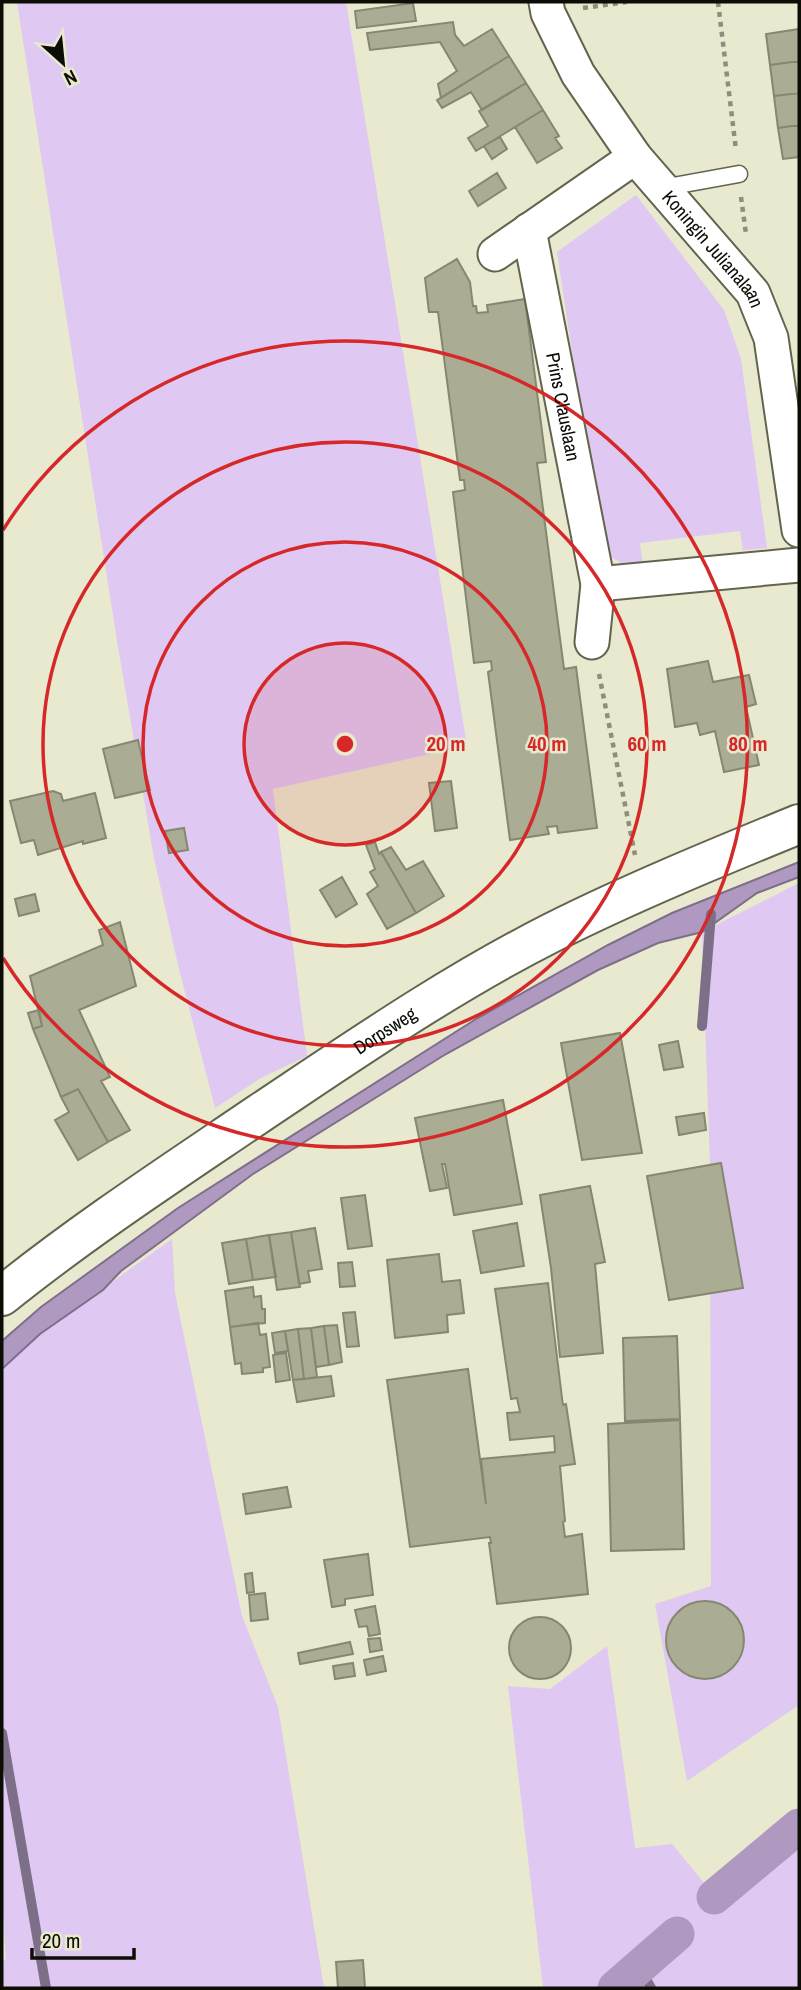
<svg xmlns="http://www.w3.org/2000/svg" width="801" height="1990" font-family="'Archivo Narrow',sans-serif">
<style>
.green{fill:#dfc8f2}
.water{fill:#af99c1;stroke:#7e6f89;stroke-width:2}
.lines{fill:none;stroke-linecap:round;stroke-linejoin:round}
.stream{stroke:#7e6f89;stroke-width:10}
.canal{stroke:#af99c1;stroke-width:35}
.building{fill:#abac94;stroke:#868770;stroke-width:2}
.lane-casing{stroke:#63644e;stroke-width:19}
.street-casing{stroke:#63644e;stroke-width:37}
.secondary-casing{stroke:#63644e;stroke-width:42}
.path{stroke:#8d8e7b;stroke-width:4.5;stroke-dasharray:5 5;stroke-linecap:butt}
.lane{stroke:#fff;stroke-width:16}
.street{stroke:#fff;stroke-width:33}
.secondary{stroke:#fff;stroke-width:38}
.ring{fill:none;stroke:#d62828;stroke-width:3.5}
.labels{text-anchor:middle;dominant-baseline:central;stroke-width:5;stroke-linejoin:round;paint-order:stroke}
.street-label{font-size:19px;fill:#0c0d05;stroke:#e8e9cf}
.centre{fill:#d62828;stroke:#e8e9cf;stroke-width:3.5}
.ring-label{font-size:21px;text-anchor:middle;font-weight:bold;fill:#d62828;stroke:#e8e9cf;stroke-width:5;stroke-linejoin:round;paint-order:stroke}
</style>
<rect width="100%" height="100%" fill="#e8e9cf"/>
<path class="green" d="M 17,2 L 346,2 L 467,746 L 273,789 L 307,1056 L 261,1078 L 215,1108 L 179,969 L 154,858 L 117,641 Z
M 636,195 L 724,310 L 741,359 L 767,548 L 743,550 L 740,531 L 640,543 L 643,566 C 625,567 616,561 602,550 L 557,252 Z
M 799,883 L 799,1705 L 687,1781 L 655,1604 L 711,1586 L 710,1165 L 702,932 Z
M 172,1239 L 175,1293 L 242,1616 L 278,1707 L 324,1988 L 2,1988 L 2,1961 L 6,1959 L 2,1900 L 2,1370 L 40,1334 Z
M 607,1646 L 635,1848 L 672,1844 L 709,1889 L 718,1906 L 799,1834 L 799,1988 L 623,1988 L 679,1941 L 670,1929 L 601,1988 L 543,1988 L 508,1686 L 550,1689 Z"/>
<path class="water" d="M 799,862 L 799,877 L 757,893 L 702,932 L 658,943 L 598,970 L 446,1054 L 253,1174 L 121,1271 L 103,1290 L 40,1334 L 2,1369 L 2,1341 L 41,1307 L 178,1208 L 476,1019 L 608,945 L 672,913 Z"/>
<g class="lines">
<path class="stream" d="M 702,1026 L 711,914
M 2,1733 L 46,1988
M 639,1967 L 651,1988"/>
<path class="canal" d="M 714,1897 L 799,1826
M 615,1988 L 677,1934"/>
</g>
<path class="building" d="M 413,3 L 416,21 L 357,28 L 355,11 Z
M 453,22 L 455,35 L 464,46 L 492,29 L 509,56 L 441,98 L 438,84 L 457,71 L 440,42 L 370,50 L 367,33 Z
M 799,29 L 799,61 L 770,65 L 766,34 Z
M 509,56 L 526,83 L 482,110 L 471,92 L 442,108 L 437,100 Z
M 799,61 L 799,93 L 774,96 L 770,65 Z
M 526,83 L 543,110 L 476,151 L 468,138 L 488,126 L 479,111 Z
M 799,93 L 799,125 L 778,128 L 774,96 Z
M 543,110 L 559,136 L 555,138 L 562,148 L 537,163 L 515,127 Z
M 799,125 L 799,157 L 783,159 L 778,128 Z
M 500,137 L 507,149 L 492,159 L 484,146 Z
M 497,173 L 506,188 L 478,206 L 469,191 Z
M 457,259 L 470,282 L 473,306 L 476,306 L 477,313 L 488,312 L 487,305 L 525,299 L 546,462 L 537,463 L 564,669 L 576,667 L 597,828 L 558,833 L 557,826 L 547,827 L 549,834 L 510,840 L 488,672 L 492,670 L 491,661 L 474,663 L 453,492 L 465,490 L 464,480 L 460,480 L 438,312 L 429,312 L 425,278 Z
M 708,661 L 713,682 L 749,675 L 756,704 L 746,707 L 759,765 L 724,772 L 715,731 L 700,735 L 697,723 L 675,727 L 667,669 Z
M 138,740 L 150,790 L 115,798 L 103,749 Z
M 451,781 L 457,828 L 435,831 L 429,783 Z
M 53,791 L 61,794 L 63,801 L 95,793 L 106,838 L 83,844 L 83,841 L 38,855 L 34,840 L 21,843 L 10,801 Z
M 184,828 L 188,850 L 169,853 L 165,831 Z
M 375,842 L 379,854 L 381,852 L 416,913 L 387,929 L 367,894 L 378,886 L 370,872 L 375,869 L 366,845 Z
M 391,847 L 406,870 L 423,861 L 444,896 L 416,913 L 381,852 Z
M 342,877 L 357,904 L 336,917 L 320,890 Z
M 35,894 L 39,911 L 19,916 L 15,899 Z
M 120,922 L 136,986 L 79,1010 L 110,1077 L 101,1081 L 130,1130 L 108,1142 L 78,1089 L 61,1097 L 33,1029 L 42,1026 L 30,976 L 103,945 L 99,930 Z
M 39,1010 L 42,1026 L 33,1029 L 28,1013 Z
M 620,1033 L 642,1153 L 582,1160 L 561,1043 Z
M 678,1041 L 683,1067 L 664,1070 L 659,1045 Z
M 78,1089 L 108,1142 L 78,1160 L 55,1120 L 69,1112 L 61,1097 Z
M 503,1100 L 522,1204 L 454,1215 L 445,1164 L 442,1164 L 447,1188 L 430,1191 L 415,1118 Z
M 704,1113 L 706,1130 L 679,1135 L 676,1117 Z
M 721,1163 L 743,1288 L 669,1300 L 647,1176 Z
M 590,1186 L 605,1262 L 595,1264 L 603,1353 L 560,1357 L 551,1268 L 540,1195 Z
M 365,1195 L 372,1246 L 348,1249 L 341,1198 Z
M 517,1223 L 524,1266 L 481,1273 L 473,1231 Z
M 315,1228 L 322,1269 L 308,1271 L 310,1282 L 299,1284 L 291,1232 Z
M 291,1232 L 300,1287 L 277,1290 L 269,1235 Z
M 269,1235 L 276,1277 L 253,1280 L 246,1239 Z
M 246,1239 L 253,1280 L 229,1284 L 222,1243 Z
M 439,1254 L 442,1282 L 460,1280 L 464,1313 L 447,1315 L 448,1332 L 395,1338 L 387,1260 Z
M 352,1262 L 355,1286 L 340,1287 L 338,1263 Z
M 548,1283 L 562,1398 L 563,1405 L 566,1404 L 575,1464 L 560,1466 L 565,1521 L 563,1522 L 565,1537 L 582,1534 L 588,1594 L 497,1604 L 489,1543 L 491,1543 L 490,1537 L 410,1547 L 387,1380 L 468,1369 L 486,1504 L 481,1459 L 555,1452 L 554,1436 L 510,1440 L 507,1413 L 520,1412 L 517,1398 L 511,1399 L 495,1289 Z
M 253,1287 L 254,1297 L 261,1296 L 262,1309 L 265,1309 L 265,1323 L 230,1327 L 225,1291 Z
M 355,1312 L 359,1346 L 347,1347 L 343,1313 Z
M 258,1323 L 260,1335 L 266,1334 L 270,1367 L 263,1368 L 263,1372 L 242,1374 L 241,1363 L 235,1364 L 230,1327 Z
M 337,1325 L 342,1362 L 329,1365 L 324,1326 Z
M 324,1326 L 329,1365 L 316,1367 L 311,1328 Z
M 311,1328 L 317,1377 L 304,1379 L 298,1329 Z
M 298,1329 L 304,1379 L 293,1380 L 285,1331 Z
M 285,1331 L 288,1351 L 275,1353 L 272,1333 Z
M 677,1336 L 680,1419 L 625,1421 L 623,1338 Z
M 286,1353 L 290,1380 L 276,1382 L 273,1355 Z
M 331,1376 L 334,1396 L 297,1402 L 293,1380 Z
M 680,1420 L 684,1549 L 611,1551 L 608,1424 Z
M 287,1487 L 291,1507 L 246,1514 L 243,1494 Z
M 368,1554 L 373,1595 L 345,1599 L 345,1605 L 332,1607 L 324,1560 Z
M 252,1573 L 254,1592 L 247,1593 L 245,1574 Z
M 265,1593 L 268,1619 L 251,1621 L 249,1595 Z
M666 1640a39 39 0 1 1 78 0a39 39 0 1 1-78 0Z
M 375,1606 L 380,1634 L 369,1636 L 367,1626 L 359,1627 L 355,1610 Z
M509 1648a31 31 0 1 1 62 0a31 31 0 1 1-62 0Z
M 380,1638 L 382,1650 L 370,1652 L 368,1639 Z
M 350,1642 L 353,1654 L 300,1664 L 298,1653 Z
M 383,1656 L 386,1671 L 367,1675 L 364,1660 Z
M 353,1663 L 355,1676 L 335,1679 L 333,1666 Z
M 363,1960 L 365,1988 L 338,1988 L 336,1962 Z"/>
<g class="lines">
<g class="lane-casing">
<path id="lane" d="M 662,188 L 739,174"/>
</g>
<g class="street-casing">
<g id="street">
<path id="s1" d="M 546,2 L 548,13 L 578,74 L 635,157 L 753,293 L 771,338 L 799,530"/>
<path id="s2" d="M 529,230 L 598,584 L 592,642"/>
<path d="M 495,254 L 635,157"/>
<path d="M 598,584 L 799,565"/>
</g>
</g>
<g class="secondary-casing">
<g id="secondary">
<path id="s3" d="M 2,1296 C 84,1230 173,1172 260,1113 C 356,1049 450,984 553,932 C 633,892 716,858 799,824"/>
</g>
</g>
<path class="path" d="M 718,2 L 736,150
M 583,8 L 627,2
M 741,197 L 746,234
M 599,674 L 635,855"/>
<use href="#lane" class="lane"/>
<use href="#street" class="street"/>
<use href="#secondary" class="secondary"/>
</g>
<circle cx="345" cy="744" r="101" fill="#d62828" fill-opacity=".12"/>
<g class="ring">
<circle cx="345" cy="744" r="101"/>
<circle cx="345" cy="744" r="202"/>
<circle cx="345" cy="744" r="302"/>
<path d="M3 530A403 403 0 1 1 3 958"/>
</g>
<g class="labels">
<g class="street-label">
<text stroke="none"><textPath href="#s1" startOffset="301">Koningin Julianalaan</textPath></text>
<text stroke="none"><textPath href="#s2" startOffset="180">Prins Clauslaan</textPath></text>
<text stroke="none"><textPath href="#s3" startOffset="466">Dorpsweg</textPath></text>
</g>
</g>
<circle cx="345" cy="744" r="10" class="centre"/>
<g class="ring-label">
<text x="446" y="751">20 m</text>
<text x="547" y="751">40 m</text>
<text x="647" y="751">60 m</text>
<text x="748" y="751">80 m</text>
</g>
<rect width="801" height="1990" fill="none" stroke="#0c0d05" stroke-width="7"/>
<g transform="translate(63 63) rotate(153)" stroke="#e8e9cf" stroke-width="5" paint-order="stroke">
<path d="M0-5L12 26L0 18L-12 26Z" fill="#0c0d05"/>
<text y="-10" font-size="19" font-weight="bold" text-anchor="middle" fill="#0c0d05">N</text>
</g>
<path d="M32 1948v10h102v-10" fill="none" stroke="#0c0d05" stroke-width="3.5"/>
<text x="42" y="1948" font-size="21" fill="#0c0d05" stroke="#e8e9cf" stroke-width="5" paint-order="stroke">20 m</text>
</svg>
